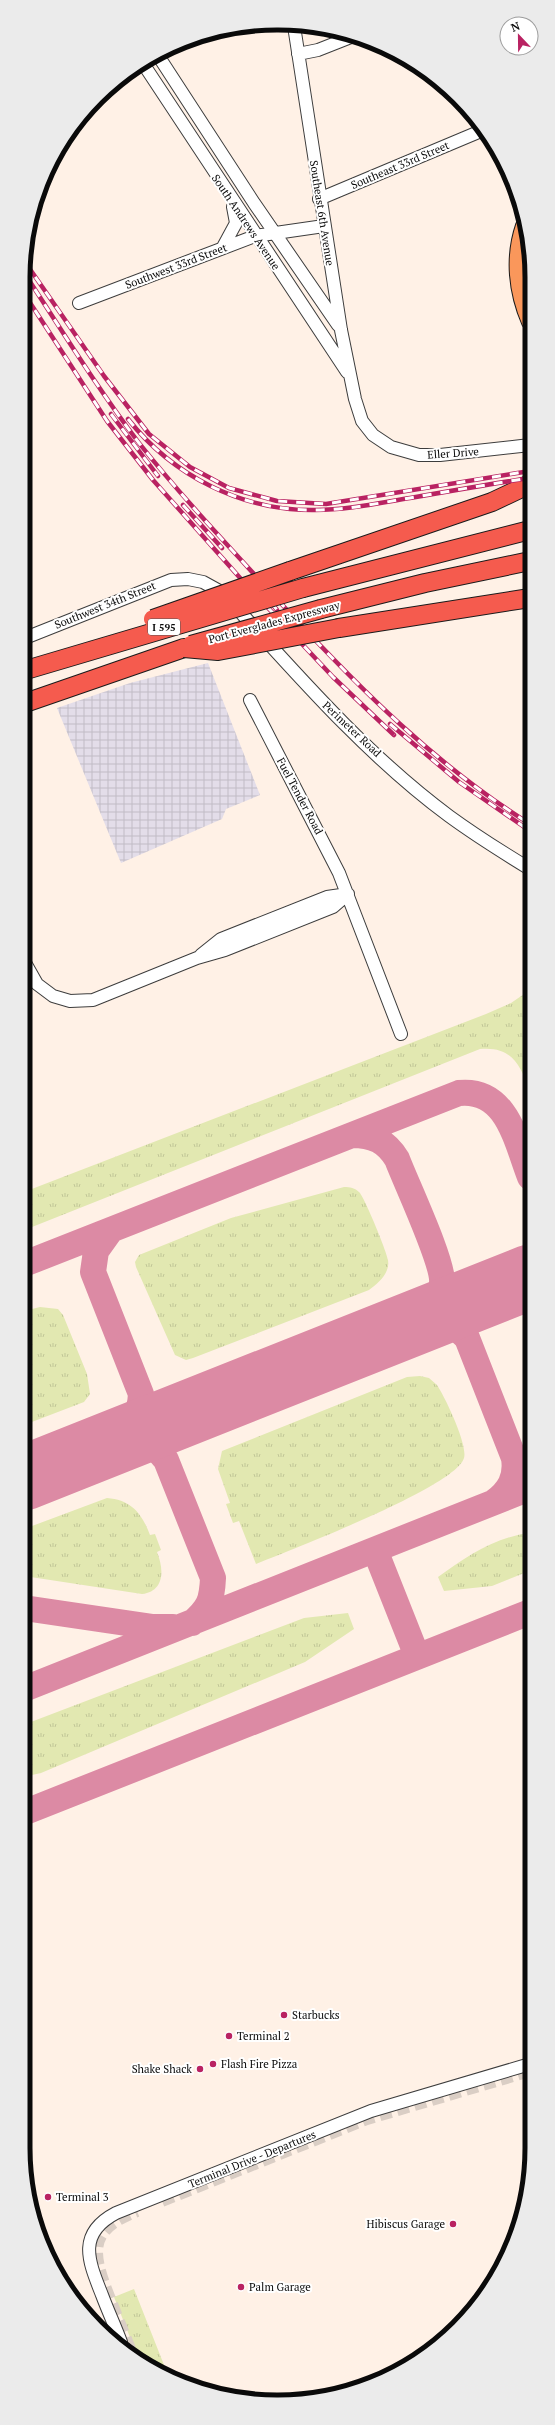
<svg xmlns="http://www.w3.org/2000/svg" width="555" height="2425" font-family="'PT Serif',serif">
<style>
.industrial{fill:url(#industrial-grid)}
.grass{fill:url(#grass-tufts)}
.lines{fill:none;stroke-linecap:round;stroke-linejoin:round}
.taxiway{stroke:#dc8aa4;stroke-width:26}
.runway{stroke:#dc8aa4;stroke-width:65}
.minor-tunnel{stroke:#dacec5;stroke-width:12;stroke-dasharray:12 6;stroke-linecap:butt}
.minor-casing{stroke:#3d3d3d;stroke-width:14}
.major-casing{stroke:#1b1b1b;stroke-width:18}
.highway-casing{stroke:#1b1b1b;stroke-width:20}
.minor{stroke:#fff;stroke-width:12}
.major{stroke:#fa975b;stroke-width:16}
.highway{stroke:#f55b4e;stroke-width:18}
.rail-casing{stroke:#b92262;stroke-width:4.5}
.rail{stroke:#fff;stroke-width:3;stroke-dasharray:9;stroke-linecap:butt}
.highway-bridge-casing{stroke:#1b1b1b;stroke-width:20;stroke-linecap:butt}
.highway-bridge{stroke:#f55b4e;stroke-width:18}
.poi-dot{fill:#b92262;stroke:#fff;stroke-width:1.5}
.labels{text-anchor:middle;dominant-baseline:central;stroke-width:4;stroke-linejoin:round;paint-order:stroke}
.shield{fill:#fff;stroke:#545454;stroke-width:1}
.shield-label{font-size:10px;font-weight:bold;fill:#0a0a0a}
.street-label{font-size:11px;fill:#0a0a0a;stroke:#fff}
.poi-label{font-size:11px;fill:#0a0a0a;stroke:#fff;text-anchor:start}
.rim{fill:none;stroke:#0a0a0a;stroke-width:5}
</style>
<defs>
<pattern id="industrial-grid" width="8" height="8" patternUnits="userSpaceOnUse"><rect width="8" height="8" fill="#e3dde9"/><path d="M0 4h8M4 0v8" fill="none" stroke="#c1bcc6"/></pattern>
<pattern id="grass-tufts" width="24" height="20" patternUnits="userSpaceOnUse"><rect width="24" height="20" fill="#e2e8b1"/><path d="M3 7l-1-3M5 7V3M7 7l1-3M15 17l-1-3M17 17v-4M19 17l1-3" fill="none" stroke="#c1c697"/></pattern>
</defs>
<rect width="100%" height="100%" fill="#fff1e6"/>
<path class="industrial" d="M 208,663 L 260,795 L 226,809 L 222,819 L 121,863 L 57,708 L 130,683 Z"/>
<path class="grass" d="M 530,990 L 530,1091 C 520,1065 512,1046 480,1049 L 27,1229 L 24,1226 L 24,1192 L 486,1014 L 511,1003 Z
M 344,1187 C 350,1187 355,1188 359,1192 C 364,1196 387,1252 388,1260 C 390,1274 378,1283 369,1290 L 193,1358 L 186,1360 L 175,1355 L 136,1267 L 135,1262 L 139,1255 L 231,1218 Z
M 40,1307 L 58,1309 L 63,1315 L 87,1374 L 90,1394 L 84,1402 L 24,1425 L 24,1311 Z
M 420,1376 L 429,1378 L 437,1385 C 445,1397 468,1445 464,1458 C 456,1487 290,1550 256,1564 L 239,1521 L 233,1523 L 226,1504 L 230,1503 L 218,1469 L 222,1451 L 407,1377 Z
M 107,1498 C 132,1500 142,1514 150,1535 L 155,1534 L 161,1550 L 157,1552 C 164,1569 165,1591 142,1594 L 24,1576 L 24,1529 Z
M 530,1533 L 530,1571 L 527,1572 L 492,1586 L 444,1591 L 438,1577 C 466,1557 495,1537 530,1533 Z
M 348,1613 L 354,1629 L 305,1662 L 41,1773 L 23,1777 L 23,1725 L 304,1618 Z
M 134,2289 L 166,2370 L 168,2377 L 137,2355 L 114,2297 Z"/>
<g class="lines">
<path class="taxiway" d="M 352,1135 C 373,1135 386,1141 397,1159 C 406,1183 444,1263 442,1283 C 440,1299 430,1311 418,1321
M 24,1264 L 459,1093 C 507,1088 516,1141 530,1177
M 525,1279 L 530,1275
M 418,1321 L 443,1321 L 454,1326 L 467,1338 L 514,1458 C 517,1478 509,1491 494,1502
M 107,1444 C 127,1431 140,1419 141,1394 L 93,1272 L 96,1251 L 111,1230
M 104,1446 C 129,1439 148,1437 166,1460 L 213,1578 C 212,1601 209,1608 192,1623
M 375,1550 L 417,1656
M 24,1608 L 153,1627 L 173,1627
M 24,1689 L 530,1488
M 23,1813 L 530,1612"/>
<path class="runway" d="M 24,1478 L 530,1277"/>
<path class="minor-tunnel" d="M 162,2201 L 367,2119 L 530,2071
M 130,2349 C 123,2331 115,2312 108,2294 C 91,2250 89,2230 137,2211"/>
<g class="minor-casing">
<path id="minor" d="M 294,26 L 341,330 L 355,399 L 362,421 L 373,435 L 391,447 L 419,455 L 440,455 L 530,445
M 298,54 L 318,50 L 351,37
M 159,57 L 254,203 L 338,325
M 144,65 L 347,372
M 319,199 L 481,131
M 223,247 L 236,223 L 233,207
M 79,303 L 255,236 L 324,226
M 25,638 L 171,580 L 188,579 L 203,582 L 223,593 C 294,671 364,753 449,816 C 475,835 502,852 530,869
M 250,700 L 339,873 L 401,1034
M 201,955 L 221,939 L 327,897 L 348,894
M 24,961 L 37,984 L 53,996 L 70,1001 L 93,1000 L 197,958 L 225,950 L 333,907 L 348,894
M 121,2342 C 115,2326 108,2311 102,2295 C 89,2262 76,2234 116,2213 L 371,2111 L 530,2064"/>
</g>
<g class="major-casing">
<path id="major" d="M 524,226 C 513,258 517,292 530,322"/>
</g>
<g class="highway-casing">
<path id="highway" d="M 290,571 L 492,502 L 530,484
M 303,588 L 530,530
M 321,609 L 425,583 L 530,561
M 339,628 L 530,598
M 25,703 L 184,648"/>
</g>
<use href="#minor" class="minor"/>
<use href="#major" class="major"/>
<use href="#highway" class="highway"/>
<g class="rail-casing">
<path id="rail" d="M 25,262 L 104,376 L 149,434 L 190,467 L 229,488 L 277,501 L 326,504 L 530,471
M 25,274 C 62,331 98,389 139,443 C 185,501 237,555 287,610 C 361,690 437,766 530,824
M 25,295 L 107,421 L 153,480 L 241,579 L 333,677 L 394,735
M 111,414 L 158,476
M 128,419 C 173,476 242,511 315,510 C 347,510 379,503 410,498 C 450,491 490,484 530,478
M 183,505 L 222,548
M 260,588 L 277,610
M 390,724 L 459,782 L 530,831"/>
</g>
<use href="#rail" class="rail"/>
<g class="highway-bridge-casing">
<path id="highway-bridge" d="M 153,619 L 290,571
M 191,645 L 321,609
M 184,648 L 218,651 L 339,628
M 26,670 L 303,588"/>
</g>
<use href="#highway-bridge" class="highway-bridge"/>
</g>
<g class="poi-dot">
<circle cx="284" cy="2015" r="4"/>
<circle cx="229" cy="2036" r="4"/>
<circle cx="213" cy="2064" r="4"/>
<circle cx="200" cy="2069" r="4"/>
<circle cx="48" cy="2197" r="4"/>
<circle cx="453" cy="2224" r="4"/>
<circle cx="241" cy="2287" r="4"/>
</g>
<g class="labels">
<rect class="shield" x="148" y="619" width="32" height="16" rx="3"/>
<g class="shield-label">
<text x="164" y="627">I 595</text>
</g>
<g class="street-label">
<text transform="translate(400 165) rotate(-23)">Southeast 33rd Street</text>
<text transform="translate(322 213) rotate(81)">Southeast 6th Avenue</text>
<text transform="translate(246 222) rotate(56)">South Andrews Avenue</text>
<text transform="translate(176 266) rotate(-21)">Southwest 33rd Street</text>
<text transform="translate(453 453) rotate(-4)">Eller Drive</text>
<text transform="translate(105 605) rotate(-22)">Southwest 34th Street</text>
<text transform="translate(274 622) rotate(-15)">Port Everglades Expressway</text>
<text transform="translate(352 729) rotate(43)">Perimeter Road</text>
<text transform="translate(300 796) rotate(62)">Fuel Tender Road</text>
<text transform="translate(252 2159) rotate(-22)">Terminal Drive - Departures</text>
</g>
<g class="poi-label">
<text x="292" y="2015">Starbucks</text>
<text x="237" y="2036">Terminal 2</text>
<text x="221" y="2064">Flash Fire Pizza</text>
<text x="192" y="2069" text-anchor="end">Shake Shack</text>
<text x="56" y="2197">Terminal 3</text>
<text x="445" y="2224" text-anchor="end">Hibiscus Garage</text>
<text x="249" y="2287">Palm Garage</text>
</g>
</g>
<path d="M0 0H555V2425H0ZM277 30H278A247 247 0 0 1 525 277V2148A247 247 0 0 1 278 2395H277A247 247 0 0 1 30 2148V277A247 247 0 0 1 277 30Z" fill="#ebebeb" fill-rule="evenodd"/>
<path class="rim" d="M277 30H278A247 247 0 0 1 525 277V2148A247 247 0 0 1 278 2395H277A247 247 0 0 1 30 2148V277A247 247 0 0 1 277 30Z"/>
<g transform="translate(519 36) rotate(338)"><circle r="19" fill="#ffffff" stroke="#9d9d9d"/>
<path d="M0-3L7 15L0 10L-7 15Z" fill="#b92262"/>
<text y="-6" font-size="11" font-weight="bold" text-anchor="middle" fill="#0a0a0a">N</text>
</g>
</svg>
